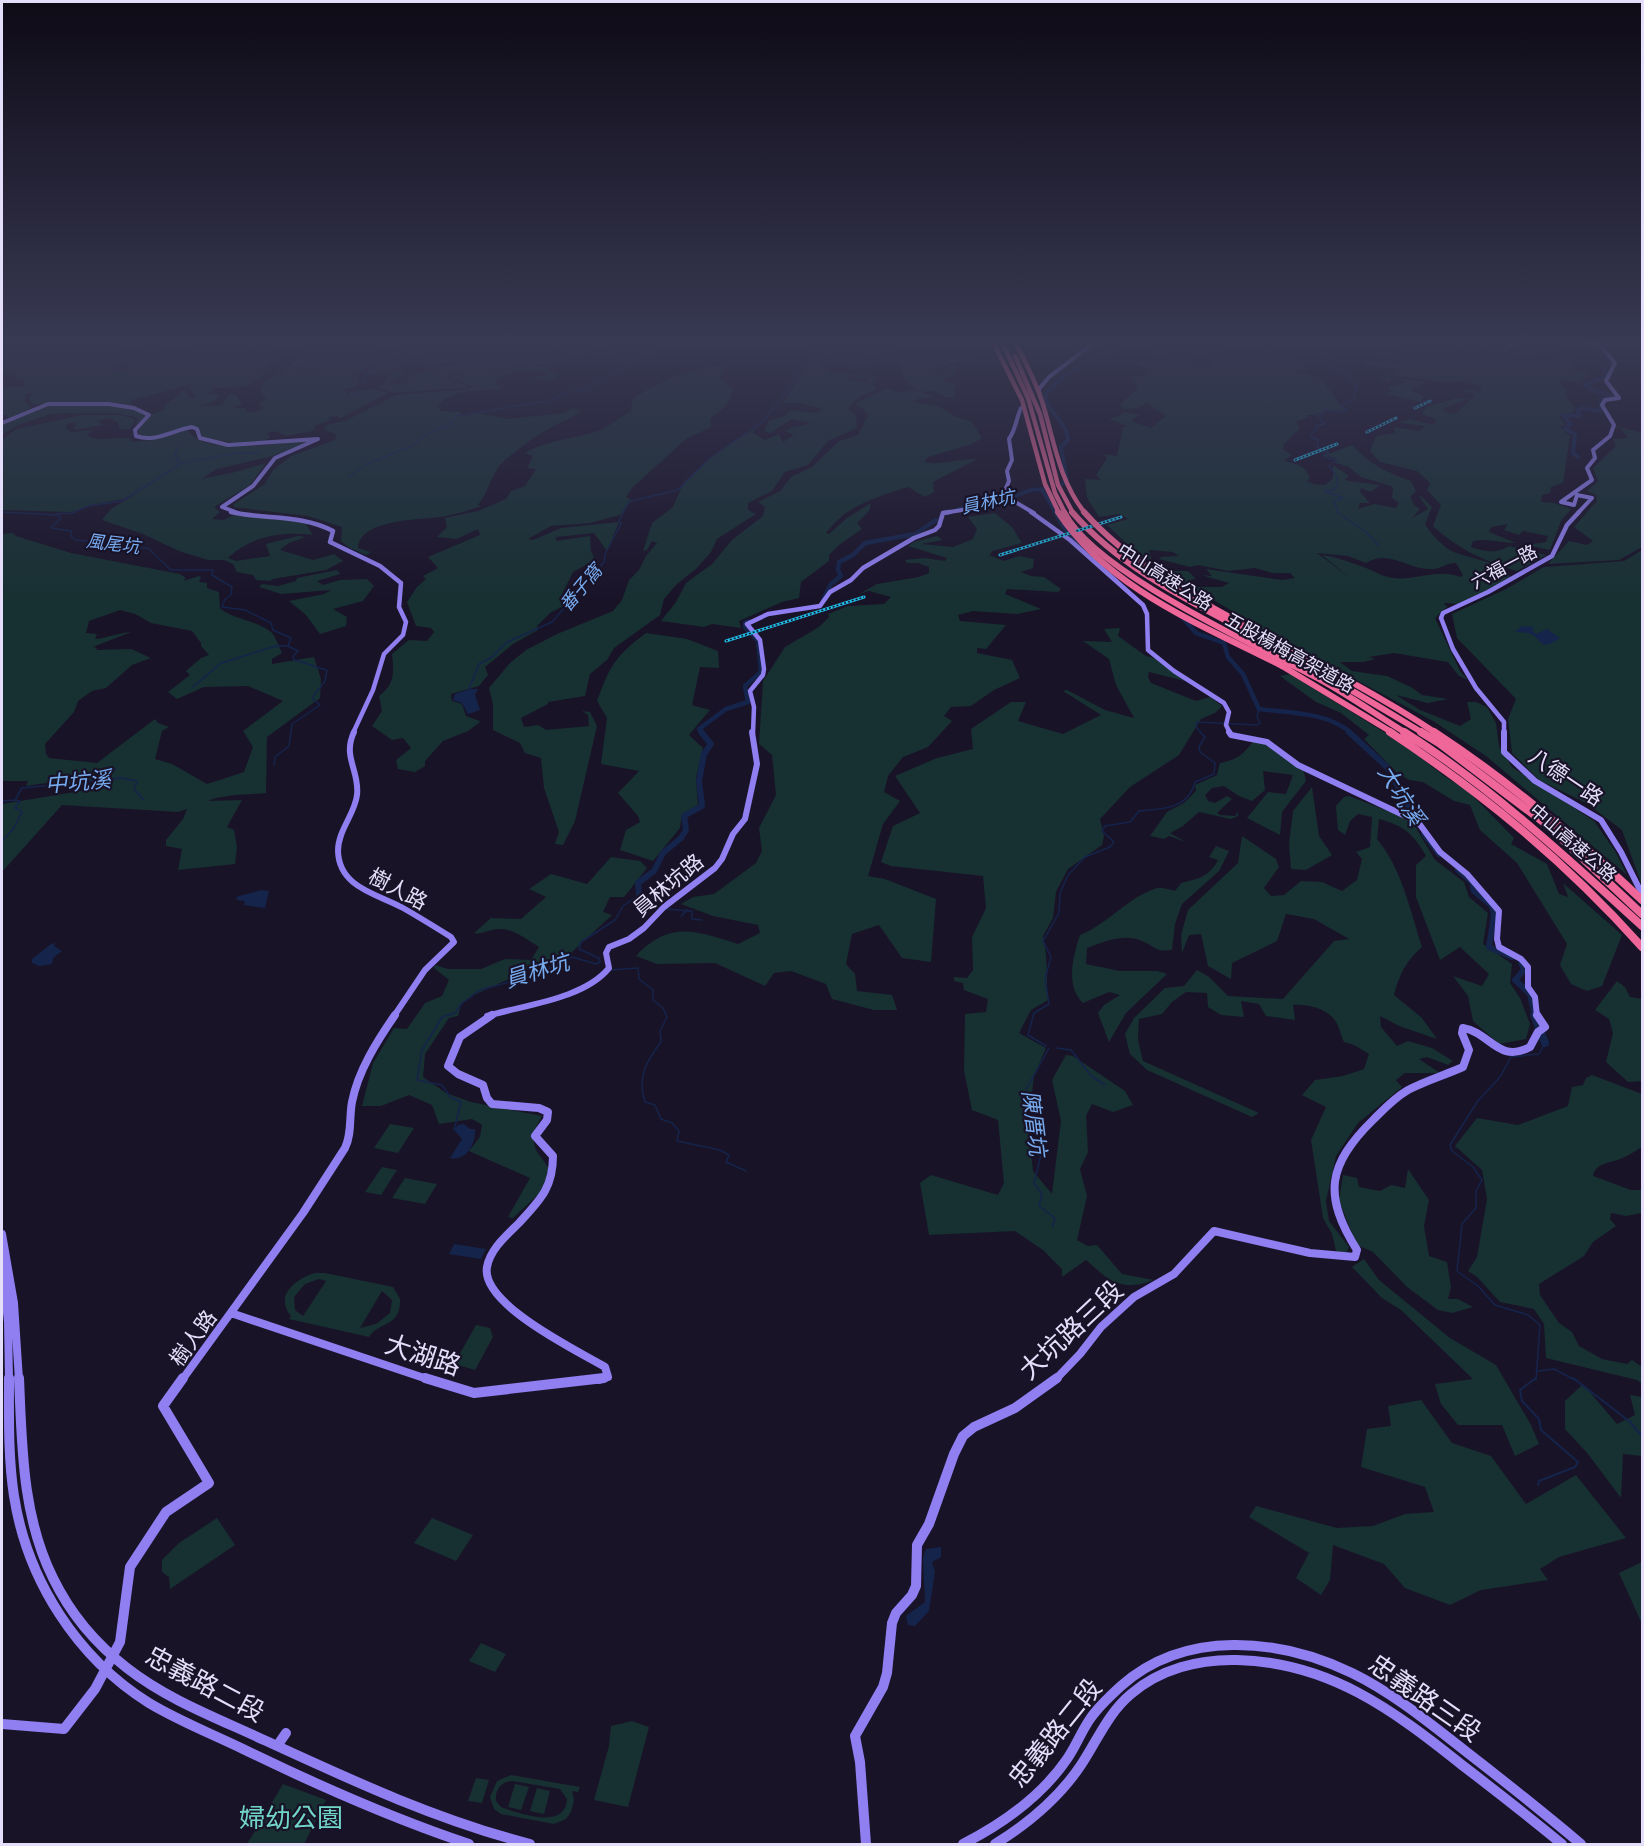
<svg xmlns="http://www.w3.org/2000/svg" width="1644" height="1846" font-family="Arial,'Noto Sans TC',sans-serif">
<style>
.green{fill:#173032;fill-rule:evenodd}
.water{fill:#15244b}
.lines{fill:none;stroke-linecap:round;stroke-linejoin:round}
.stream-far1{stroke:#15244b;stroke-width:1.5}
.stream{stroke:#15244b;stroke-width:2}
.river-far3{stroke:#15244b;stroke-width:4}
.river-far2{stroke:#15244b;stroke-width:4.5}
.river-far1{stroke:#15244b;stroke-width:6}
.river{stroke:#15244b;stroke-width:8}
.secondary-far4{stroke:#8f7ff1;stroke-width:4}
.secondary-far3{stroke:#8f7ff1;stroke-width:4.5}
.secondary-far2{stroke:#8f7ff1;stroke-width:6}
.secondary-far1{stroke:#8f7ff1;stroke-width:8}
.secondary{stroke:#8f7ff1;stroke-width:10}
.highway-far2{stroke:#ef6698;stroke-width:4.5}
.highway-far1{stroke:#ef6698;stroke-width:6}
.highway{stroke:#ef6698;stroke-width:8}
.rail-casing{stroke:#1fbde7;stroke-width:3}
.rail{stroke:#191328;stroke-width:1.5;stroke-dasharray:2;stroke-linecap:butt}
.highway-bridge-far2{stroke:#ef6698;stroke-width:4.5}
.highway-bridge-far1{stroke:#ef6698;stroke-width:6}
.highway-bridge{stroke:#ef6698;stroke-width:8}
.labels{text-anchor:middle;dominant-baseline:central;stroke-width:4.5;stroke-linejoin:round;paint-order:stroke}
.far-water-label{font-size:18px;font-style:italic;fill:#77abf0;stroke:#191328}
.far-street-label{font-size:18px;fill:#e5defb;stroke:#191328}
.street-label{font-size:21px;fill:#e5defb;stroke:#191328}
.water-label{font-size:22px;font-style:italic;fill:#77abf0;stroke:#191328}
.near-street-label{font-size:26px;fill:#e5defb;stroke:#191328}
.near-park-label{font-size:26px;fill:#71d5c7;stroke:#191328}
</style>
<rect width="100%" height="100%" fill="#191328"/>
<path class="green" d="M 100,342 L 104,344 L 104,348 L 120,347 L 104,351 L 117,350 L 123,355 L 131,355 L 112,370 L 113,372 L 117,373 L 143,358 L 162,355 L 216,349 L 258,353 L 263,350 L 275,353 L 273,363 L 263,370 L 266,372 C 252,390 235,387 215,388 L 208,394 L 220,395 L 212,403 L 199,406 L 222,405 L 228,396 L 232,394 L 237,396 L 242,404 L 233,408 L 246,408 L 246,411 L 253,413 L 264,408 L 258,405 L 266,399 L 260,392 L 264,382 L 282,371 L 283,367 L 316,370 L 291,366 L 294,362 L 309,356 L 306,351 L 340,343 L 336,347 L 340,350 L 372,350 L 382,353 L 378,364 L 373,365 L 373,363 L 358,373 L 360,382 L 354,388 L 342,389 L 348,392 L 343,401 L 351,392 L 376,389 L 388,393 L 341,418 L 336,416 L 329,417 L 330,420 L 315,426 L 313,431 L 286,436 L 275,431 L 267,433 L 270,438 C 249,447 225,442 203,437 L 197,427 L 191,426 L 153,437 L 139,436 L 138,430 L 153,414 L 164,410 L 165,406 L 185,389 L 189,398 L 195,397 L 190,388 L 192,384 L 132,400 L 130,403 L 133,406 L 122,403 L 31,404 L 29,397 L 33,392 L 25,395 L 25,402 L 31,408 L 9,418 L 7,415 L 2,415 L 2,387 L 23,387 L 25,381 L 14,378 L 14,375 L 2,374 L 2,347 L 57,347 Z
M 396,342 L 432,342 L 422,346 L 431,350 L 440,351 L 435,347 L 436,344 L 459,343 L 457,347 L 463,348 L 467,342 L 513,344 L 512,342 L 651,342 L 648,346 L 656,348 L 618,368 L 625,362 L 597,354 L 629,348 L 601,345 L 562,361 L 528,366 C 535,360 544,361 549,353 L 559,353 L 557,358 C 563,359 567,358 571,352 C 560,348 547,347 541,358 L 532,351 L 538,347 L 513,352 L 530,354 L 538,359 L 531,361 L 524,366 L 486,370 L 548,366 L 544,368 L 559,375 L 551,381 L 527,377 L 548,376 L 546,372 C 529,371 506,367 495,383 L 503,389 C 483,392 451,387 438,406 L 441,411 L 460,412 L 462,417 L 478,413 L 507,419 L 564,413 L 572,408 L 582,410 C 573,419 561,421 550,428 C 534,437 518,449 504,461 C 490,474 490,491 478,505 L 481,506 C 468,511 453,515 440,517 C 418,520 360,519 358,548 L 371,552 L 366,555 L 348,547 L 341,541 L 342,527 L 308,516 L 234,507 L 234,504 L 265,484 L 273,470 L 291,456 L 335,440 L 336,434 L 324,430 L 327,425 L 345,421 L 396,395 L 468,389 L 472,386 L 450,378 L 465,371 L 481,370 L 462,371 L 445,378 L 468,386 L 465,388 L 392,393 L 388,390 L 377,388 L 384,384 L 387,375 L 363,374 L 382,363 L 383,358 L 389,357 L 384,363 L 397,363 L 401,358 L 407,359 L 399,367 L 388,373 L 403,371 L 407,374 L 394,379 L 390,384 L 405,385 L 411,375 L 445,366 L 476,362 L 481,359 C 475,358 432,364 424,365 L 428,361 L 422,357 L 408,356 L 411,354 L 426,355 L 426,352 L 411,351 L 411,348 L 418,346 L 402,349 L 384,348 Z
M 1200,342 L 1214,342 L 1221,352 L 1243,352 L 1248,359 L 1259,358 L 1255,355 L 1267,354 L 1269,351 L 1276,352 L 1272,355 L 1300,361 L 1307,371 L 1298,370 L 1299,373 C 1331,375 1326,393 1345,410 L 1327,410 L 1315,415 L 1307,415 L 1307,418 L 1296,421 L 1300,428 L 1284,444 L 1283,449 L 1291,455 L 1284,461 C 1297,464 1305,465 1310,478 L 1307,481 L 1313,484 L 1325,485 L 1333,478 L 1333,465 L 1349,476 L 1345,479 L 1348,481 L 1380,485 L 1371,492 L 1361,488 L 1360,492 L 1370,503 L 1360,503 L 1358,509 L 1374,504 L 1396,508 L 1399,503 L 1392,498 L 1393,488 L 1391,486 L 1361,477 L 1349,467 L 1336,463 L 1336,458 L 1323,456 L 1352,445 C 1369,464 1388,473 1411,481 L 1416,491 L 1410,497 L 1414,505 L 1420,509 L 1412,518 L 1428,509 L 1419,496 L 1421,496 L 1432,507 L 1425,524 C 1430,533 1440,543 1448,549 C 1461,558 1505,561 1510,577 L 1485,593 L 1458,604 L 1445,603 L 1444,605 L 1448,606 L 1435,618 L 1460,671 L 1468,680 L 1459,676 L 1448,662 L 1394,653 L 1369,657 L 1375,659 L 1364,662 L 1340,662 L 1352,671 L 1387,676 L 1411,687 L 1422,695 L 1448,699 L 1428,703 L 1396,695 L 1420,710 L 1460,726 L 1471,719 L 1467,702 L 1476,702 L 1487,707 L 1496,723 L 1499,746 L 1512,767 L 1594,821 L 1615,851 L 1627,875 L 1486,756 L 1433,721 L 1283,641 L 1210,598 L 1165,577 L 1160,571 L 1188,571 L 1196,579 L 1190,580 L 1195,587 L 1222,587 L 1229,583 L 1201,575 L 1212,576 L 1206,569 L 1282,580 L 1295,578 L 1290,573 L 1273,573 L 1255,568 L 1228,571 L 1198,565 L 1190,567 L 1159,559 L 1161,557 L 1179,556 L 1173,552 L 1149,550 L 1152,562 L 1142,558 L 1107,525 L 1128,519 L 1120,514 L 1099,517 L 1087,498 L 1085,479 L 1101,480 L 1096,475 L 1107,458 L 1103,454 L 1117,456 L 1123,428 L 1127,426 L 1109,419 L 1120,416 L 1123,412 L 1140,415 L 1132,419 L 1133,422 L 1151,428 L 1166,416 L 1147,403 L 1139,408 L 1123,409 L 1120,405 L 1138,388 L 1131,378 L 1143,376 L 1150,370 L 1134,363 C 1146,360 1156,362 1168,359 L 1153,355 L 1154,343 C 1171,343 1193,348 1194,367 L 1209,367 L 1210,361 L 1215,357 L 1196,359 L 1191,351 L 1201,347 ZM 1317,553 L 1348,556 L 1366,563 C 1389,548 1409,571 1434,569 C 1442,568 1448,562 1456,563 L 1463,575 L 1461,577 C 1435,567 1412,583 1388,577 C 1382,576 1376,572 1371,570 C 1356,564 1337,557 1322,555 L 1349,577 Z
M 1530,342 L 1558,342 L 1550,344 L 1559,351 L 1528,352 L 1529,358 L 1509,358 L 1508,363 L 1531,360 L 1550,365 L 1558,362 L 1552,354 L 1572,357 L 1571,364 L 1574,370 L 1588,374 L 1580,383 L 1562,380 L 1559,383 L 1565,388 L 1567,398 L 1575,408 L 1572,413 L 1562,414 L 1559,418 L 1566,424 L 1560,427 L 1570,436 L 1563,483 L 1551,487 L 1550,493 L 1542,495 L 1541,502 L 1554,503 L 1571,509 L 1561,521 L 1550,550 L 1527,545 L 1546,542 L 1548,536 L 1523,531 L 1519,535 L 1504,530 L 1508,524 L 1491,527 L 1489,532 L 1516,543 C 1501,543 1487,538 1473,541 L 1471,547 C 1486,552 1496,554 1509,546 L 1546,555 L 1517,571 C 1486,562 1456,548 1433,526 L 1441,505 L 1427,490 L 1430,483 L 1417,471 L 1380,462 L 1370,451 L 1376,436 L 1395,433 L 1394,427 L 1419,431 L 1426,426 L 1398,423 L 1410,419 L 1434,425 L 1436,419 L 1422,414 L 1426,407 L 1457,398 L 1468,399 L 1442,409 L 1449,413 L 1455,414 L 1474,396 L 1473,393 L 1462,392 L 1469,389 L 1479,392 L 1482,386 L 1457,381 L 1450,383 L 1389,375 L 1400,370 L 1363,364 L 1365,361 L 1412,365 L 1409,362 L 1374,355 L 1404,354 L 1404,351 L 1432,350 L 1432,348 L 1418,345 C 1433,344 1445,351 1460,353 C 1467,353 1472,350 1478,351 C 1485,352 1490,356 1496,354 L 1488,346 L 1500,345 L 1498,343 L 1505,345 L 1501,350 L 1514,353 L 1530,348 L 1533,344 Z
M 829,347 L 873,348 L 940,359 L 972,359 L 975,360 L 967,359 L 934,368 L 935,372 L 941,375 L 945,374 L 941,370 L 955,365 L 958,367 L 954,374 L 942,381 L 957,384 L 954,386 L 955,397 L 946,397 C 940,392 929,388 922,393 L 934,397 L 918,399 L 913,402 L 938,406 L 954,416 L 972,422 L 982,438 L 972,444 L 928,457 L 924,462 C 940,466 958,458 977,459 L 933,482 L 934,492 L 925,497 L 908,487 C 875,498 848,504 826,533 L 829,534 L 847,518 L 871,503 L 869,511 L 857,523 L 862,529 L 839,545 L 829,555 L 829,561 L 801,582 L 799,598 L 782,602 L 739,621 L 741,628 L 712,624 L 704,627 L 661,621 L 676,602 L 686,583 L 712,564 L 732,540 L 763,516 L 765,507 L 758,502 L 780,491 L 791,477 L 812,467 L 839,441 L 858,435 L 868,416 L 863,409 L 855,405 C 862,399 881,393 885,388 L 895,392 L 916,390 L 903,377 L 903,370 L 897,363 L 883,361 L 877,357 L 851,357 L 892,365 L 828,362 L 831,356 L 824,355 L 818,362 L 830,372 L 858,375 L 848,378 L 849,381 L 868,381 L 868,378 L 853,378 L 865,374 L 877,377 L 871,383 L 877,390 L 860,396 L 848,409 L 856,415 L 857,428 L 828,441 L 808,465 L 785,472 L 772,491 L 748,503 L 748,510 L 756,514 L 717,539 L 711,552 L 696,569 L 677,584 L 664,599 L 660,615 L 614,648 L 607,660 L 590,674 L 585,696 L 548,702 L 548,704 L 521,718 L 524,727 L 538,725 L 546,730 L 589,726 L 588,715 L 582,711 L 590,712 L 597,726 L 575,821 L 563,845 L 555,844 L 559,832 L 544,788 L 541,758 L 525,753 L 520,743 L 493,730 L 493,704 L 489,688 L 510,663 L 526,650 L 557,634 L 613,611 L 622,600 L 629,580 L 639,570 L 646,556 L 657,543 L 652,541 L 647,550 L 643,551 L 652,523 L 673,507 L 684,482 L 720,450 L 755,429 L 753,433 L 765,440 L 779,434 L 783,442 L 794,435 L 785,431 C 792,426 802,427 810,423 L 791,419 L 771,433 L 764,431 L 769,421 L 784,416 L 791,410 L 816,413 L 821,410 L 820,408 L 797,403 L 783,403 L 802,373 L 810,372 L 803,371 L 816,354 L 820,354 L 824,348 Z
M 710,366 L 725,366 L 720,378 L 733,390 L 727,405 L 710,419 L 711,427 L 686,439 L 632,488 L 626,497 L 632,500 L 620,515 L 590,523 L 551,526 L 528,539 L 533,540 L 561,528 L 619,522 L 607,551 L 594,533 L 556,537 L 556,541 L 590,536 L 591,551 L 595,560 L 573,572 L 560,598 L 565,605 L 550,613 L 537,626 L 538,630 L 513,644 L 485,667 L 488,675 L 479,686 L 451,694 L 452,701 L 462,704 L 466,716 L 480,721 L 479,723 L 468,731 L 443,741 L 425,761 L 425,766 L 415,772 L 398,769 L 396,760 L 411,748 L 403,738 L 392,740 L 372,726 L 382,711 L 379,696 C 395,684 394,673 392,654 L 409,640 L 427,641 L 434,632 L 431,628 L 416,626 L 407,602 L 417,587 L 426,579 L 423,576 L 438,568 L 428,557 L 480,535 L 478,529 L 457,539 L 437,537 L 447,527 L 445,518 L 478,511 L 506,499 L 511,491 L 525,486 L 536,469 L 527,468 L 533,456 L 525,453 C 546,440 574,439 598,431 C 609,427 620,417 631,411 L 632,400 C 655,382 682,374 710,366 Z
M 1379,376 L 1425,382 L 1410,390 L 1424,396 L 1421,402 L 1387,394 L 1382,395 L 1392,391 L 1388,387 L 1406,382 L 1389,377 L 1391,380 L 1389,382 Z
M 53,405 C 82,408 120,397 146,416 L 134,426 L 139,418 L 116,413 L 62,413 L 50,414 L 16,426 L 2,435 L 2,423 L 36,408 Z
M 82,415 L 120,415 L 135,419 L 130,429 L 120,429 L 118,422 L 109,418 L 97,421 L 104,425 L 73,430 L 77,422 L 67,424 L 66,429 L 71,432 L 92,430 L 87,436 C 101,443 115,436 130,438 L 132,442 L 151,440 L 187,430 C 208,458 281,442 313,440 L 273,456 L 217,469 L 201,479 L 236,472 L 266,463 L 250,485 L 214,507 L 220,512 L 212,519 L 223,520 L 236,514 L 272,518 L 272,520 L 286,519 L 306,524 L 313,535 C 282,531 251,536 228,558 L 236,561 L 270,556 L 266,544 L 298,536 L 306,537 L 289,543 L 280,550 L 313,560 L 334,554 L 343,561 L 326,570 L 273,579 L 270,581 L 256,580 L 253,575 L 237,572 L 233,564 L 224,560 L 208,560 L 179,551 L 143,534 L 102,520 L 111,509 L 136,494 L 123,499 L 90,505 L 72,512 L 2,510 L 2,440 L 16,429 Z
M 1617,426 L 1642,433 L 1642,547 L 1619,560 L 1548,564 L 1569,541 L 1587,545 L 1593,541 L 1574,527 L 1597,501 L 1596,495 L 1587,491 L 1598,481 L 1593,468 L 1616,446 L 1613,439 L 1628,438 L 1621,428 L 1616,427 Z
M 995,513 L 1012,527 L 1022,543 L 993,551 L 989,555 L 1004,561 L 1019,556 L 1034,559 L 1033,568 L 1021,572 L 1031,576 L 1044,577 L 1061,589 L 1058,592 L 1007,589 L 1005,594 L 1041,609 L 1017,614 L 973,611 L 958,615 L 960,621 L 1006,625 L 986,649 L 977,648 L 977,653 L 1012,660 L 1020,678 L 994,690 L 971,706 L 951,707 L 944,716 L 952,721 L 928,747 L 903,757 L 888,776 L 884,792 L 900,801 L 883,824 L 868,876 L 885,879 L 936,899 L 931,962 L 902,958 L 879,925 L 852,934 L 846,964 L 855,974 L 857,991 L 892,995 L 897,1010 L 874,1010 L 832,999 L 826,984 L 791,971 L 774,973 L 765,986 L 715,963 L 657,964 L 636,956 C 670,920 696,931 738,944 L 760,933 L 758,925 L 713,916 L 681,904 L 693,897 L 714,894 L 756,863 L 762,851 L 759,828 L 776,795 L 772,755 L 759,744 L 763,681 L 785,647 L 819,627 L 829,617 L 828,614 L 848,606 L 884,604 L 891,597 L 869,591 L 859,594 L 877,584 L 919,577 L 929,573 L 929,567 L 918,563 L 907,563 L 905,560 L 924,558 L 945,561 L 947,558 L 908,546 L 914,542 L 937,536 L 943,540 L 921,544 L 953,547 L 973,539 L 977,529 L 968,517 Z
M 13,533 L 16,536 L 71,553 L 180,574 L 186,578 L 183,581 L 199,576 L 201,577 L 199,582 L 207,583 L 207,588 L 219,592 L 220,608 C 234,620 256,620 271,632 C 276,637 279,647 282,653 L 272,659 L 272,664 L 314,657 L 321,679 L 320,698 L 267,737 L 266,793 C 248,795 223,794 208,801 L 242,800 L 227,827 L 234,830 L 237,847 L 235,864 L 178,870 L 182,849 L 166,846 L 166,840 L 183,819 L 187,809 L 178,812 L 62,805 L 2,872 L 2,804 L 81,791 L 103,780 L 69,784 L 60,781 L 26,786 L 28,781 L 2,781 L 2,534 ZM 120,610 L 135,614 L 151,623 L 192,631 L 201,643 L 201,646 L 209,655 L 201,658 L 186,671 L 190,675 L 168,692 L 177,699 L 204,687 L 248,686 L 283,701 L 243,731 L 253,747 L 244,772 L 207,784 L 172,764 L 155,759 L 162,731 L 169,727 L 158,723 L 155,719 L 97,763 L 49,758 L 46,754 L 45,744 L 74,712 L 78,701 L 92,691 L 106,688 L 132,665 L 151,658 L 131,649 L 96,650 L 97,648 L 93,647 L 131,632 C 117,633 108,638 95,639 L 97,634 L 86,633 L 89,621 Z
M 1642,550 L 1642,886 L 1622,830 L 1586,803 L 1539,780 L 1512,753 L 1508,719 L 1516,699 L 1457,638 L 1452,614 L 1506,589 L 1544,567 L 1624,561 Z
M 337,570 L 340,574 L 317,581 L 323,585 L 340,580 L 367,579 L 374,586 L 363,601 L 333,609 L 347,617 L 346,626 L 320,634 L 306,615 L 289,601 L 324,594 L 331,590 L 281,594 L 259,587 L 262,584 L 278,586 L 296,581 L 297,578 Z
M 1120,628 L 1118,636 L 1146,656 L 1158,659 L 1185,681 L 1149,672 L 1148,677 L 1151,683 L 1196,701 L 1210,697 L 1222,706 L 1215,713 L 1201,719 L 1179,755 L 1130,787 L 1100,819 L 1104,836 L 1102,845 L 1068,869 L 1056,892 L 1053,918 L 1043,936 C 1048,957 1046,978 1048,1000 L 1031,1010 L 1019,1033 L 1046,1048 L 1034,1076 L 1028,1127 L 1033,1171 L 1052,1194 L 1061,1121 L 1052,1080 L 1066,1055 L 1073,1056 L 1125,1091 L 1133,1105 L 1113,1112 L 1092,1104 L 1086,1116 L 1088,1152 L 1080,1169 L 1087,1196 L 1077,1240 L 1088,1246 L 1097,1245 L 1122,1274 L 1154,1280 C 1120,1292 1111,1282 1086,1260 L 1062,1277 L 1062,1269 L 1043,1250 L 1015,1231 L 929,1235 L 920,1183 L 931,1175 L 998,1195 L 1004,1183 L 998,1120 L 972,1110 L 964,1071 L 965,1014 L 986,1012 L 988,999 L 964,990 L 963,983 L 954,981 L 954,977 L 967,978 L 973,970 L 972,937 L 986,908 L 983,876 L 891,866 L 881,862 L 893,826 L 920,813 L 895,776 L 937,758 L 973,749 L 971,729 L 1011,702 L 1026,702 L 1018,721 L 1063,734 L 1101,715 L 1063,691 L 1067,690 L 1105,710 L 1134,718 L 1116,685 L 1109,659 L 1083,641 L 1112,642 L 1104,629 Z
M 646,633 L 687,639 L 718,651 L 719,668 L 700,667 L 692,705 L 710,710 L 689,735 L 703,748 L 696,778 L 698,807 L 682,814 L 680,828 L 653,861 L 620,850 L 626,830 L 640,822 L 638,816 L 618,793 L 639,771 L 601,764 L 607,718 L 597,701 C 610,666 615,656 646,633 Z
M 1290,674 L 1405,745 L 1444,776 L 1468,791 L 1514,838 L 1511,844 L 1547,864 L 1559,894 L 1568,897 L 1563,883 L 1622,935 L 1602,986 L 1587,991 L 1571,984 L 1560,965 L 1567,944 L 1517,863 L 1480,830 L 1470,805 L 1454,801 L 1423,782 L 1409,780 L 1396,772 L 1364,739 L 1369,735 L 1341,713 L 1316,702 L 1280,676 Z
M 1254,740 L 1259,740 L 1303,768 L 1306,781 L 1282,812 L 1280,835 L 1247,818 L 1268,792 L 1286,794 L 1293,775 L 1263,771 L 1265,790 L 1252,801 L 1239,796 L 1224,786 L 1212,788 L 1205,795 L 1208,801 L 1215,803 L 1227,796 L 1232,799 L 1217,813 L 1220,815 L 1235,816 L 1238,812 L 1238,816 L 1231,819 L 1199,812 L 1183,826 L 1170,833 L 1186,842 L 1169,836 L 1164,839 L 1150,836 L 1167,812 L 1184,803 L 1196,791 L 1195,785 L 1217,775 L 1220,763 C 1237,760 1244,754 1254,740 Z
M 1312,787 L 1319,836 L 1332,855 L 1306,870 L 1291,869 L 1289,844 L 1293,811 Z
M 1349,796 L 1406,818 L 1416,828 L 1435,860 L 1464,882 L 1469,897 L 1488,913 L 1483,944 L 1512,964 L 1510,983 L 1520,998 L 1530,1024 L 1526,1039 L 1499,1044 L 1473,1021 L 1468,996 L 1453,976 L 1482,986 L 1489,974 L 1460,947 L 1440,960 L 1416,897 L 1416,865 L 1426,856 C 1413,833 1404,826 1379,819 L 1377,839 C 1402,869 1410,910 1422,947 C 1406,961 1399,975 1394,995 L 1422,1018 L 1437,1039 L 1399,1026 L 1380,1016 L 1381,1027 L 1397,1046 L 1408,1041 L 1432,1048 L 1453,1061 L 1448,1065 L 1427,1057 L 1419,1059 L 1440,1073 L 1405,1073 L 1396,1080 L 1402,1087 L 1358,1123 L 1336,1156 L 1326,1201 L 1329,1221 L 1349,1247 L 1345,1255 L 1336,1251 L 1332,1234 L 1323,1218 L 1311,1140 L 1326,1107 L 1302,1095 L 1315,1080 L 1343,1076 L 1364,1069 L 1369,1054 L 1354,1045 L 1344,1042 C 1341,1036 1339,1025 1334,1019 C 1325,1008 1306,1004 1293,1005 L 1295,1020 L 1266,1016 L 1259,1004 L 1241,1001 L 1244,1017 L 1221,1015 L 1208,1007 L 1207,993 L 1186,992 L 1172,1002 L 1162,1014 L 1139,1019 L 1138,1040 L 1143,1061 L 1259,1113 L 1252,1117 L 1147,1070 L 1130,1054 L 1125,1034 L 1134,1018 L 1165,988 L 1184,986 L 1197,970 L 1209,977 L 1228,996 L 1283,999 L 1334,941 L 1349,939 L 1314,919 L 1286,914 L 1277,941 L 1232,963 L 1231,979 L 1208,966 L 1201,934 L 1189,935 L 1182,953 L 1181,935 L 1188,910 L 1238,863 L 1242,836 L 1276,859 L 1279,867 L 1264,888 L 1271,896 L 1284,895 L 1301,881 L 1322,882 L 1342,891 L 1357,880 L 1362,859 L 1356,852 L 1370,847 L 1372,817 L 1358,814 L 1350,821 L 1345,835 L 1338,830 L 1336,806 L 1344,797 Z
M 1216,846 L 1229,851 L 1219,871 L 1182,904 L 1175,924 L 1172,950 C 1155,952 1156,947 1142,941 C 1124,933 1104,942 1087,948 L 1086,964 L 1120,971 L 1157,971 L 1167,974 L 1126,1013 L 1109,1042 L 1098,1013 L 1104,1005 L 1120,995 L 1109,992 L 1083,1003 C 1065,985 1073,957 1080,935 C 1108,924 1128,897 1157,888 C 1162,887 1170,890 1175,891 L 1181,883 C 1198,879 1209,877 1218,860 L 1209,857 Z
M 611,857 L 640,861 L 647,868 L 624,897 L 610,897 L 603,912 L 612,915 L 559,964 L 546,962 L 476,994 L 461,1004 L 458,1016 L 449,1018 L 425,1054 L 423,1077 L 446,1093 L 471,1102 L 542,1116 L 532,1135 L 536,1150 L 550,1170 L 542,1191 L 513,1218 L 508,1217 L 530,1178 L 469,1151 L 480,1137 L 482,1125 L 472,1119 L 439,1124 L 432,1105 L 409,1095 L 381,1106 L 362,1106 L 373,1063 L 394,1028 L 407,1029 L 425,1003 L 442,996 L 449,980 L 434,968 L 435,965 L 448,969 L 481,969 L 505,959 L 531,960 L 539,947 C 527,940 513,928 498,929 C 489,929 482,935 474,933 L 491,918 L 521,919 L 546,897 L 529,889 L 551,874 L 587,884 Z
M 1617,981 L 1625,987 L 1630,997 L 1642,999 L 1642,1081 L 1628,1082 L 1606,1062 L 1613,1033 L 1609,1019 L 1595,1010 Z
M 1592,1075 L 1642,1094 L 1642,1147 C 1635,1151 1628,1156 1620,1159 C 1610,1163 1595,1163 1593,1176 L 1631,1190 L 1642,1190 L 1642,1213 L 1626,1216 L 1611,1213 L 1610,1219 L 1616,1226 L 1593,1242 L 1584,1256 L 1539,1284 L 1540,1295 L 1559,1323 L 1572,1332 L 1579,1346 L 1602,1359 L 1627,1364 L 1632,1360 L 1642,1367 L 1642,1384 L 1637,1380 L 1546,1358 L 1544,1324 L 1534,1309 L 1500,1302 L 1477,1277 L 1468,1271 L 1477,1257 L 1487,1199 L 1482,1170 L 1455,1146 L 1477,1118 L 1518,1125 L 1568,1106 L 1572,1087 L 1583,1085 L 1586,1078 Z
M 390,1124 L 414,1128 L 398,1153 L 374,1148 Z
M 382,1167 L 397,1170 L 381,1195 L 365,1192 Z
M 1408,1169 L 1429,1200 L 1424,1226 L 1429,1256 L 1447,1262 L 1451,1287 L 1448,1299 L 1458,1299 L 1473,1307 L 1452,1313 L 1438,1310 L 1407,1287 L 1373,1252 L 1357,1245 L 1339,1201 L 1343,1175 L 1357,1178 L 1359,1187 L 1380,1191 L 1391,1185 L 1405,1188 Z
M 405,1178 L 437,1184 L 425,1204 L 392,1198 Z
M 1364,1259 L 1379,1280 L 1450,1338 L 1496,1365 L 1531,1425 L 1539,1444 L 1515,1456 L 1502,1425 L 1458,1425 L 1441,1404 L 1435,1384 L 1473,1379 L 1401,1310 L 1382,1298 L 1352,1267 Z
M 315,1273 L 325,1273 L 393,1287 L 400,1299 C 401,1328 379,1321 369,1337 L 289,1319 L 291,1316 C 274,1296 295,1279 315,1273 ZM 319,1279 L 326,1281 L 303,1316 L 295,1310 L 294,1297 L 305,1284 ZM 382,1291 L 392,1300 L 390,1313 L 376,1324 L 360,1328 Z
M 476,1325 L 490,1328 L 493,1337 L 475,1370 L 454,1364 Z
M 1583,1384 L 1617,1424 L 1635,1415 L 1630,1395 L 1642,1397 L 1642,1456 L 1623,1454 L 1621,1498 L 1588,1454 L 1565,1429 L 1565,1401 Z
M 1421,1400 L 1452,1443 L 1491,1456 L 1526,1504 L 1576,1475 L 1626,1538 L 1559,1557 L 1540,1569 L 1548,1580 L 1481,1590 L 1450,1605 L 1405,1588 L 1384,1564 L 1333,1545 L 1330,1580 L 1321,1595 L 1296,1578 L 1309,1553 L 1249,1517 L 1256,1506 L 1337,1528 L 1373,1526 L 1405,1514 L 1434,1512 L 1425,1487 L 1361,1467 L 1367,1429 L 1391,1426 L 1388,1406 Z
M 217,1518 L 235,1545 L 170,1589 L 169,1577 L 162,1572 L 162,1560 L 179,1543 Z
M 432,1518 L 473,1535 L 456,1561 L 414,1543 Z
M 1642,1562 L 1642,1624 L 1619,1573 Z
M 481,1643 L 506,1654 L 495,1672 L 469,1661 Z
M 632,1721 L 649,1727 L 628,1807 L 594,1800 L 609,1746 L 611,1726 Z
M 511,1775 L 580,1787 L 578,1792 L 572,1791 L 574,1800 L 571,1812 L 566,1819 L 554,1824 L 501,1814 L 494,1809 L 490,1797 L 497,1781 ZM 512,1781 L 560,1789 L 567,1799 C 566,1830 520,1814 501,1807 L 496,1801 C 495,1790 500,1782 512,1781 Z
M 476,1778 L 489,1780 L 482,1803 L 468,1801 Z
M 283,1784 L 326,1800 L 304,1844 L 247,1844 Z
M 515,1784 L 529,1787 L 521,1810 L 508,1807 Z
M 537,1788 L 550,1791 L 544,1814 L 530,1811 Z"/>
<path class="water" d="M 1522,626 L 1534,627 L 1532,631 L 1536,634 L 1547,629 L 1560,638 C 1539,652 1544,641 1531,634 C 1528,632 1520,633 1515,632 Z
M 470,689 L 478,689 L 475,695 L 480,710 L 468,714 L 462,703 L 453,700 L 455,694 Z
M 261,890 L 269,891 L 265,908 L 244,905 L 245,901 L 237,900 L 236,897 Z
M 55,943 L 54,946 L 62,951 L 53,958 L 52,964 L 39,966 L 32,963 L 32,959 L 51,944 Z
M 464,1124 L 470,1129 L 475,1129 C 476,1144 466,1162 450,1158 L 462,1139 L 454,1130 L 458,1125 Z
M 454,1244 L 486,1249 L 481,1259 L 449,1254 Z
M 941,1547 L 941,1557 L 932,1562 L 935,1572 L 929,1611 L 915,1626 L 908,1625 L 906,1616 L 925,1602 L 923,1558 L 926,1549 Z"/>
<g class="lines">
<path class="stream-far1" d="M 1320,342 L 1330,345 L 1322,351 L 1333,358 L 1325,364 L 1351,375 L 1349,380 L 1356,385 L 1354,399 L 1340,406 L 1347,410 L 1343,412 L 1324,410 L 1324,413 L 1318,416 L 1325,424 L 1315,425 L 1318,428 L 1311,434 L 1311,437 L 1318,440 L 1317,447 L 1329,453 L 1323,455 L 1324,457 L 1337,460 L 1329,466 C 1335,473 1341,480 1335,489 L 1325,491 L 1343,498 L 1333,502 L 1338,509 L 1337,512 L 1366,532 L 1379,546
M 4,348 L 27,348
M 27,348 L 36,349
M 157,348 L 189,349 L 199,344
M 113,372 L 113,369 L 128,361 L 128,358 L 151,352 L 165,342
M 348,399 L 360,389 L 365,376 L 386,364 L 391,356 L 405,348 L 433,342
M 175,464 L 179,460 L 175,455 L 177,447
M 348,477 L 367,464 L 414,445 L 428,433 L 449,425 L 457,416 L 547,401 L 574,391 L 584,390 L 654,352 L 667,342
M 2,512 L 57,515 L 61,518 L 51,528 L 71,531 L 71,536 L 75,540 L 100,542 L 111,547 L 148,548 L 171,570 L 213,570 L 212,575 L 232,587 L 231,595 L 225,599 L 222,607 L 245,610 L 271,623 L 273,630 L 291,638 L 288,646 L 298,651 L 293,656 L 294,660 C 306,662 315,668 327,670 L 325,681 L 312,698 L 320,705 L 292,724 L 289,746 L 275,757 L 274,765
M 56,514 L 72,513 L 88,506 L 122,501 L 182,463 L 237,453 L 260,453
M 193,687 L 221,663 L 276,646 L 288,646
M 469,689 L 479,664 L 492,657 L 507,642 L 552,622 L 604,562 L 605,554 L 621,524 L 619,521 L 628,502 L 678,490 L 709,459 L 761,423 L 782,398 L 821,342
M 103,779 L 116,768
M 2,801 L 15,800 L 22,788 L 121,778 L 137,781 L 134,789 L 144,800
M 2,841 L 14,828 L 22,812 L 15,808 L 20,801 L 15,800
M 666,909 L 692,911 L 692,919 L 702,920
M 681,916 L 687,910
M 609,970 L 638,968 L 639,979 L 653,990 L 653,1000 L 663,1008 L 667,1017 L 660,1031 L 661,1042 C 646,1062 637,1077 645,1102 L 655,1105 L 661,1119 L 672,1123 L 679,1131 L 677,1141 L 720,1150 L 729,1155 L 726,1162 L 746,1171
M 1046,1046 L 1028,1035 L 1034,1013 L 1049,1004 L 1045,979 L 1051,957 L 1043,941 L 1059,913 L 1060,893 L 1068,875 L 1085,857 L 1110,847 L 1114,842 L 1102,831 L 1105,826 L 1130,822 L 1139,811 C 1163,809 1188,809 1195,782 L 1214,774 L 1215,763 L 1200,752 L 1199,747 L 1205,737 L 1196,727 L 1197,722 L 1257,725 L 1260,723 L 1257,716 L 1259,709
M 1049,1048 L 1026,1090 L 1030,1120 L 1040,1134 L 1035,1149 L 1041,1155 L 1034,1183 L 1042,1194 L 1039,1206 L 1055,1218 L 1053,1226
M 1057,1048 L 1071,1050 L 1091,1076 L 1105,1085
M 454,1130 L 461,1102 L 450,1097 L 442,1085 L 417,1080 L 422,1050 L 442,1017 L 455,1013 L 462,1003 L 480,990 L 538,974 L 572,957 L 596,964 L 600,962 L 599,958 L 579,949 L 581,942 L 615,920 L 623,906 L 639,895 L 652,906 L 661,908
M 1538,1371 L 1554,1369 L 1575,1380
M 1536,1380 L 1540,1325 L 1528,1315 L 1495,1305 L 1478,1286 L 1457,1271 L 1462,1224 L 1476,1208 L 1476,1191 L 1482,1180 L 1473,1167 L 1452,1151 L 1450,1145 L 1477,1102 L 1500,1077 L 1511,1057 L 1539,1054 L 1545,1043"/>
<path class="stream" d="M 1536,1378 L 1520,1390 L 1522,1401 L 1539,1419 L 1541,1430 L 1578,1462 L 1575,1467 L 1539,1481 L 1538,1485
M 1573,1378 L 1629,1421 L 1642,1436"/>
<path class="river-far3" d="M 1578,457 L 1573,453 L 1575,434 L 1565,429 L 1570,424 L 1563,415 L 1580,416 L 1577,410 L 1581,408 L 1600,411 L 1601,400 L 1615,397 L 1595,391 L 1585,385 L 1606,377 L 1607,373 L 1602,366 L 1612,364 L 1595,342
M 1062,484 L 1067,480 L 1061,447 L 1068,440 C 1068,423 1047,412 1045,395 C 1067,367 1100,357 1131,342
M 1042,490 L 1056,513
M 958,509 L 996,503 L 1031,490 L 1044,489"/>
<path class="river-far2" d="M 1055,512 L 1064,528 L 1096,560
M 823,600 L 831,584 L 841,576 L 838,570 L 839,562 L 853,555 L 865,543 L 915,534 L 936,520
M 1182,617 L 1196,633 L 1224,643 L 1228,657 L 1243,674 L 1259,709 C 1288,713 1328,712 1351,733
M 703,733 L 699,729 L 726,709 L 748,702 L 745,686 L 761,672 L 758,641 L 745,627 L 745,623 L 749,621"/>
<path class="river-far1" d="M 1349,732 L 1388,768 L 1417,822
M 1424,834 L 1439,854
M 1458,870 L 1472,882 L 1474,891 L 1492,906 L 1494,915 L 1489,947 L 1512,957
M 639,895 L 638,883 L 654,871 L 663,853 L 681,838 L 686,830 L 684,816 L 702,806 L 699,781 L 704,754 L 711,744 L 701,732
M 1521,962 L 1524,970 L 1515,980 L 1530,994 L 1535,1016"/>
<path class="river" d="M 1534,1015 L 1545,1043"/>
<path class="secondary-far4" d="M 1580,342 L 1608,345 L 1611,342
M 1040,396 L 1039,389 L 1049,377 L 1095,342
M 1021,408 C 1016,419 1016,429 1009,439 L 1012,460 L 1007,471 L 1009,481 L 1003,495 L 1034,513
M 2,423 L 48,404 L 109,404 L 134,408 L 149,415 L 135,430 L 136,436 C 155,443 173,430 192,427 L 197,429 L 200,438 L 228,445 L 318,439 L 275,458 L 253,486 L 222,507 L 238,513
M 943,513 L 994,505 L 1011,499
M 1578,513 L 1592,498 L 1577,495 L 1574,505 L 1561,502 L 1592,480 L 1587,468 L 1595,458 L 1593,450 L 1610,436 L 1614,425 L 1602,405 L 1605,400 L 1619,398 L 1606,381 L 1615,363 L 1599,344"/>
<path class="secondary-far3" d="M 231,512 C 266,520 301,514 333,531 L 330,542 L 380,566 L 401,583 L 399,607 L 406,622 L 403,635 L 384,654 L 373,690 L 353,733
M 1031,512 L 1070,540 L 1143,605 L 1147,614 L 1148,650 L 1174,671 L 1224,703 L 1229,712 L 1226,725 L 1230,733
M 753,733 L 754,707 L 750,691 L 763,675 L 764,669 L 760,640 L 747,624 L 768,614 L 820,606 L 830,592 L 851,580 L 863,568 L 914,538 L 935,530 L 939,526 L 943,513 L 950,512
M 1504,733 L 1504,722 L 1476,688 L 1453,649 L 1441,618 L 1443,613 L 1488,592 L 1552,556 L 1567,525 L 1579,512"/>
<path class="secondary-far2" d="M 354,732 C 342,757 360,771 357,795 C 355,814 338,830 338,851 C 339,888 378,894 403,908 C 419,917 435,927 451,937 L 454,942 L 425,970 L 394,1016
M 1229,732 L 1231,735 L 1267,742 L 1298,765 L 1418,822 L 1440,852 L 1467,874 L 1499,911 L 1497,939 L 1499,947 L 1521,959 L 1528,967 L 1528,987 L 1535,997 L 1537,1016
M 1504,732 L 1504,752 L 1535,781 L 1601,820 L 1621,852 L 1642,894
M 487,1016 C 524,1005 584,999 609,968 L 606,953 L 609,947 L 629,939 L 644,928 L 664,907 L 715,868 L 722,859 L 733,834 L 745,819 L 757,764 L 752,732"/>
<path class="secondary-far1" d="M 492,1015 L 460,1037 L 448,1066 L 458,1074 L 483,1085 L 487,1098 L 492,1104 L 539,1108 L 548,1112 L 547,1120 L 535,1136 L 553,1156 C 553,1188 540,1200 519,1223 C 507,1235 490,1249 487,1267 C 480,1304 578,1351 605,1367 L 608,1377 L 599,1380
M 2,1234 L 14,1303 L 19,1380
M 2,1264 L 8,1322 L 9,1380
M 231,1313 L 430,1380
M 182,1380 L 303,1213 L 345,1148 C 352,1134 349,1118 352,1102 C 358,1071 377,1041 395,1015
M 1055,1380 L 1080,1354 L 1101,1327 L 1134,1297 L 1174,1274 L 1214,1231 L 1310,1253 L 1355,1257 L 1357,1250 C 1323,1196 1327,1165 1373,1120 C 1384,1109 1394,1098 1408,1090 C 1425,1081 1445,1075 1463,1067 L 1469,1050 L 1462,1033 L 1463,1028 C 1490,1032 1498,1064 1530,1047 L 1538,1032 L 1545,1027 L 1537,1015"/>
<path class="secondary" d="M 9,1378 C 9,1417 8,1457 14,1496 C 27,1580 77,1658 149,1703 C 179,1721 212,1734 243,1749 C 317,1785 391,1818 469,1844
M 19,1378 C 22,1446 22,1516 53,1578 C 70,1613 96,1644 127,1668 C 168,1700 217,1718 264,1740 C 351,1780 437,1820 530,1844
M 425,1378 L 474,1393 L 604,1378
M 2,1724 L 64,1729 L 95,1689 L 120,1642 L 130,1567 L 166,1512 L 209,1483 L 163,1406 L 183,1378
M 277,1746 L 286,1733
M 866,1844 L 860,1762 L 855,1736 L 883,1687 L 887,1673 L 892,1623 L 896,1613 L 912,1595 L 916,1586 L 917,1545 L 929,1524 L 954,1454 L 963,1436 L 974,1427 L 1015,1408 L 1057,1378
M 963,1844 C 1004,1823 1041,1797 1067,1759 C 1076,1746 1081,1732 1090,1719 C 1098,1707 1110,1696 1121,1686 C 1185,1629 1279,1638 1352,1673 C 1393,1693 1428,1722 1464,1750 C 1504,1781 1543,1812 1581,1844
M 995,1844 C 1029,1823 1059,1798 1081,1765 C 1097,1741 1108,1713 1131,1694 C 1160,1669 1199,1659 1237,1660 C 1329,1662 1393,1710 1462,1765 C 1496,1791 1529,1817 1562,1844"/>
<path class="highway-far2" d="M 1002,342 L 1028,398 L 1055,493 L 1065,513
M 1015,356 L 1040,414 L 1058,485 L 1073,513"/>
<path class="highway-far1" d="M 1064,512 C 1095,573 1258,646 1321,680 C 1350,696 1378,716 1406,733
M 1072,512 C 1126,574 1202,607 1273,646 C 1324,673 1373,703 1423,733
M 1282,666 L 1393,733"/>
<path class="highway" d="M 1390,732 C 1485,795 1566,862 1642,947
M 1404,732 C 1491,787 1566,857 1642,926
M 1421,732 L 1439,743 L 1546,824 L 1642,914"/>
<g class="rail-casing">
<path id="rail" d="M 1506,349 L 1516,342
M 1415,408 L 1430,401
M 1367,432 L 1396,418
M 1295,460 L 1337,444
M 1000,555 L 1121,517
M 726,641 L 864,597"/>
</g>
<use href="#rail" class="rail"/>
<path class="highway-bridge-far2" d="M 993,342 L 1022,400 L 1045,484 L 1059,513
M 1015,342 C 1025,361 1035,381 1042,401 C 1054,440 1059,481 1085,513"/>
<path class="highway-bridge-far1" d="M 1058,512 C 1108,589 1204,626 1282,666
M 1084,512 C 1133,567 1196,599 1261,634 C 1320,665 1380,696 1436,733"/>
<path class="highway-bridge" d="M 1434,732 C 1509,781 1577,839 1642,900"/>
</g>
<linearGradient id="sky" x2="0" y2="1"><stop stop-color="#0e0a16"/><stop offset="0.57" stop-color="#383953"/><stop offset="1" stop-color="#383953" stop-opacity="0"/></linearGradient>
<rect width="1644" height="600" fill="url(#sky)"/>
<g class="labels">
<g class="far-water-label">
<text transform="translate(988 502) rotate(-12)">員林坑</text>
<text transform="translate(113 544) rotate(7)">風尾坑</text>
<text transform="translate(581 588) rotate(-50)">番子窩</text>
</g>
<g class="far-street-label">
<text transform="translate(1504 567) rotate(-28)">六福一路</text>
<text transform="translate(1165 577) rotate(32)">中山高速公路</text>
<text transform="translate(1290 653) rotate(29)">五股楊梅高架道路</text>
<text transform="translate(1573 843) rotate(41)">中山高速公路</text>
</g>
<g class="street-label">
<text transform="translate(1566 777) rotate(34)">八德一路</text>
<text transform="translate(668 885) rotate(-40)">員林坑路</text>
<text transform="translate(398 889) rotate(28)">樹人路</text>
<text transform="translate(193 1338) rotate(-54)">樹人路</text>
</g>
<g class="water-label">
<text transform="translate(78 782) rotate(-5)">中坑溪</text>
<text transform="translate(1401 795) rotate(58)">大坑溪</text>
<text transform="translate(537 971) rotate(-17)">員林坑</text>
<text transform="translate(1034 1123) rotate(83)">陳厝坑</text>
</g>
<g class="near-street-label">
<text transform="translate(1071 1330) rotate(-43)">大坑路三段</text>
<text transform="translate(423 1355) rotate(18)">大湖路</text>
<text transform="translate(205 1684) rotate(28)">忠義路二段</text>
<text transform="translate(1425 1698) rotate(35)">忠義路三段</text>
<text transform="translate(1055 1733) rotate(-51)">忠義路二段</text>
</g>
<g class="near-park-label">
<text x="291" y="1818">婦幼公園</text>
</g>
</g>
<rect width="1644" height="1846" fill="none" stroke="#e5defb" stroke-width="6"/>
</svg>
